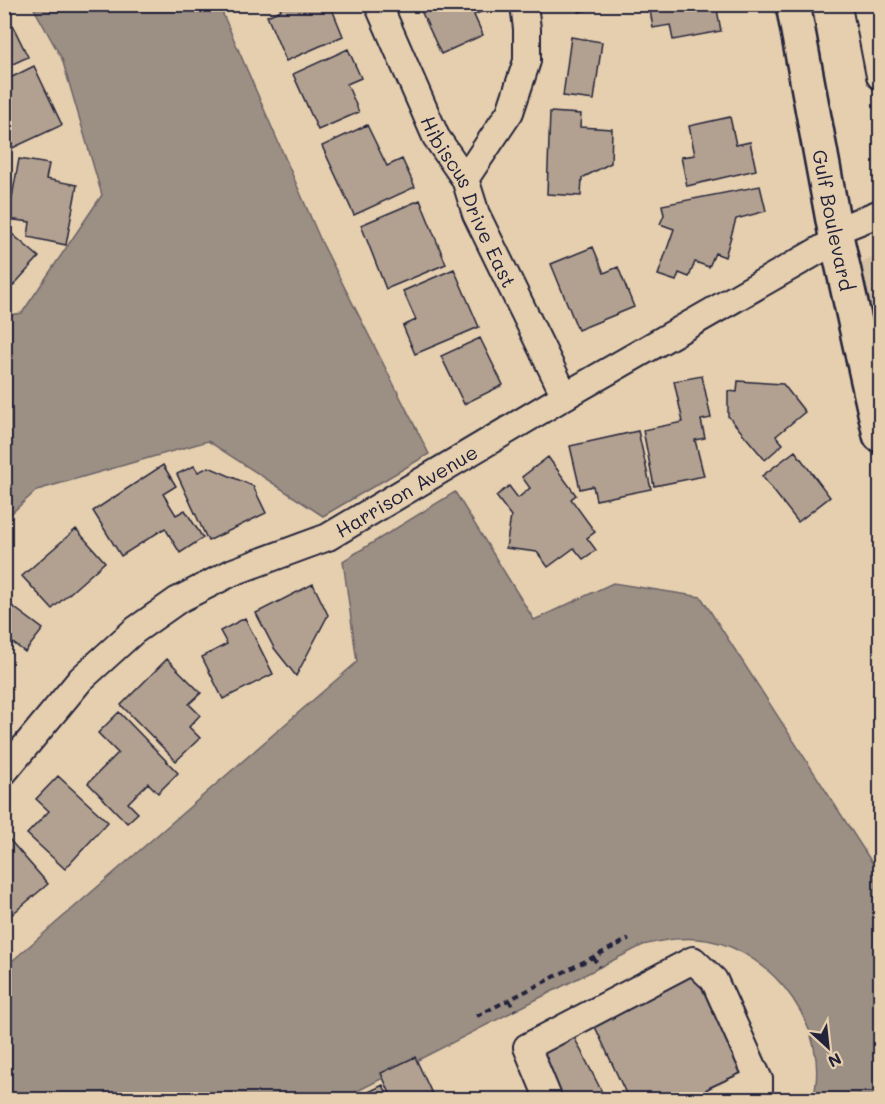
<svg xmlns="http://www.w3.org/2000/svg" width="885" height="1104" font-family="Mali,sans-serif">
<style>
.built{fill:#d6c1a5}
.water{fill:#9c8f84;stroke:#6b6367;stroke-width:1.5}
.building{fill:#b2a190;stroke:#22223b;stroke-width:1.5}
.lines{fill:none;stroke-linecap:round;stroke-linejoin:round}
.minor-casing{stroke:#22223b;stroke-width:30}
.major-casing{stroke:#22223b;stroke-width:38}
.path{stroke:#22223b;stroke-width:4;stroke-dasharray:6 4.5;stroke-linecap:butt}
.minor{stroke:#e5cfae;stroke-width:26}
.major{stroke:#e5cfae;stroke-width:33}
.labels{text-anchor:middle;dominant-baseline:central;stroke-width:4.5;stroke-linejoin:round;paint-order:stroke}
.street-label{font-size:20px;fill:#22223b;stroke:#e5cfae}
</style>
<rect width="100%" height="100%" fill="#e5cfae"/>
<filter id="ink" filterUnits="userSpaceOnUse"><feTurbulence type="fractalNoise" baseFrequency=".0167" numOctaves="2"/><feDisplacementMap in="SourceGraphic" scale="12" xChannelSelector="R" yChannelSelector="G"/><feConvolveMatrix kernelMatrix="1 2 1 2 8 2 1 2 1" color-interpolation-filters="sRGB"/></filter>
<g filter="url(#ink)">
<path class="built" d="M 880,252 L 880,382 L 854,268 Z"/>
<path class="water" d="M 32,5 L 219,5 L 321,241 L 429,454 L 323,516 L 208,441 L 37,490 L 5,519 L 5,316 L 22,313 L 102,195 L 62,59 Z
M 455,492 L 534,620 L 613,583 L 701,597 L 880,875 L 880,1099 L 813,1099 C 832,1031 775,952 707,940 C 684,936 665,940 643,945 L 340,1100 L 5,1099 L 4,968 L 357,662 L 343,561 Z"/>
<path class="building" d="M 278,4 L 330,4 L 343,36 L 286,61 L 267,16 L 281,10 Z
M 418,4 L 482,4 L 485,10 L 474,15 L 483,35 L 441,54 Z
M 578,4 L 609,4 L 579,12 Z
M 649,4 L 716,4 L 721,31 L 673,40 L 670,25 L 653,28 Z
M 4,8 L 28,57 L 4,68 Z
M 571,37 L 602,42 L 594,100 L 563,96 Z
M 348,49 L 361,78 L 347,84 L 359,112 L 318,130 L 293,74 Z
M 34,66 L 62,125 L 6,151 L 4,148 L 4,81 Z
M 550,112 L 581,114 L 580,127 L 612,129 L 611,163 L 582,178 L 581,196 L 547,194 Z
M 730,117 L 736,145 L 750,142 L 756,170 L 687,186 L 681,157 L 695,155 L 689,126 Z
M 367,125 L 387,166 L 402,159 L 415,187 L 354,215 L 322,146 Z
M 19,159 L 49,164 L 46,179 L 77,185 L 66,245 L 28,237 L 30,222 L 8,219 Z
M 760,186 L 766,211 L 736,219 L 725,257 L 715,253 L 709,267 L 695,262 L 689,277 L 679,273 L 676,281 L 658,275 L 674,229 L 660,224 L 664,215 L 662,205 Z
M 420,200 L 446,264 L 386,289 L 361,225 Z
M 4,227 L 39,257 L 12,287 L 4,279 Z
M 593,247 L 604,273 L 618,267 L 634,307 L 578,330 L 551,264 Z
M 454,269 L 479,327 L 415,354 L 403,326 L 416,320 L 403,291 Z
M 480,338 L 503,385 L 464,404 L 441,356 Z
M 702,376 L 711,418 L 701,420 L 705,438 L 695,440 L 704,476 L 654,486 L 643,430 L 683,422 L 674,381 Z
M 738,381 L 783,384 L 805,412 L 776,436 L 783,444 L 765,460 L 728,416 L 728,391 L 737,392 Z
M 638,431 L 651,489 L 596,500 L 593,486 L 580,489 L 570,446 Z
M 795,451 L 830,497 L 798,522 L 762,476 Z
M 548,457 L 576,495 L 571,499 L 595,532 L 587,538 L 596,550 L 583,559 L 574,548 L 548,567 L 537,552 L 506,548 L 511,516 L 496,496 L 509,486 L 518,498 L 530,488 L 522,477 Z
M 163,465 L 176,486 L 163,494 L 176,515 L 185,510 L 203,538 L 180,553 L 165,528 L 121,556 L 93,511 Z
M 194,466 L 198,472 L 209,467 L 253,486 L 266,513 L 208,541 L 177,474 Z
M 76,529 L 105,562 L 52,609 L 22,576 Z
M 313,584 L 328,615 L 296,676 L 274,648 L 256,613 Z
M 4,600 L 43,629 L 25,652 L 13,643 L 4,654 Z
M 245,618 L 273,674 L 223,699 L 202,657 L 227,644 L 220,631 Z
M 167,659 L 201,693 L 189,704 L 200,715 L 189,727 L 200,738 L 176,761 L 121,705 Z
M 119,712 L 178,773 L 158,793 L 148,783 L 128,803 L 138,813 L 127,823 L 88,783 L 118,753 L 98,733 Z
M 58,776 L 108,822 L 65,869 L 27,834 L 49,811 L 36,799 Z
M 8,838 L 48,884 L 4,921 L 4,841 Z
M 695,970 L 744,1073 L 687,1100 L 629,1100 L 591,1018 Z
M 572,1033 L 606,1100 L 562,1100 L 537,1050 Z
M 415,1057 L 435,1100 L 393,1100 L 381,1073 Z
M 383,1085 L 390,1100 L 352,1100 Z"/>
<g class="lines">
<g class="minor-casing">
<g id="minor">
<path id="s1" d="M 378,4 L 436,137 L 465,179 L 476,214 L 565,396"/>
<path d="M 866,4 L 880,76"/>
<path d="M 465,179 L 510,112 L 527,61 L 527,29 L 524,4"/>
<path d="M 835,231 L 880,213"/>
<path id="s2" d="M 4,772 L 81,679 L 134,631 L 178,600 L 233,572 L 328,537 L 565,396 L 837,240"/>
<path d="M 549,1100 L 527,1047 L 693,960 L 714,980 L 759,1080"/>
<path d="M 716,1100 L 759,1080 L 759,1100"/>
</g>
</g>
<g class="major-casing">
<g id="major">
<path id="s3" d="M 793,4 L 835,231 L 880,435"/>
</g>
</g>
<path class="path" d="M 593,957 L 599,967
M 509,1000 L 515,1010
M 477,1016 L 629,939"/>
<use href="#minor" class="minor"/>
<use href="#major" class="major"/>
</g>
</g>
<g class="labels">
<g class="street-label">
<text stroke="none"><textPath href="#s1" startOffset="218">Hibiscus Drive East</textPath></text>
<text stroke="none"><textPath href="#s3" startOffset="220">Gulf Boulevard</textPath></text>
<text stroke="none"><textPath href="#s2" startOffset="500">Harrison Avenue</textPath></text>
</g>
</g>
<rect width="885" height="1104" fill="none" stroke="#e5cfae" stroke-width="24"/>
<rect x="12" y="12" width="861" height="1080" fill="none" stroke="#22223b" stroke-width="2" filter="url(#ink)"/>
<g transform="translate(828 1047) rotate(153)" stroke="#e5cfae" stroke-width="4.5" paint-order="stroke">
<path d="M0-4.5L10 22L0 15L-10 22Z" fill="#22223b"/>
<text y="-9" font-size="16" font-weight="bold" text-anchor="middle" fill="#22223b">N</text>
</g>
</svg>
